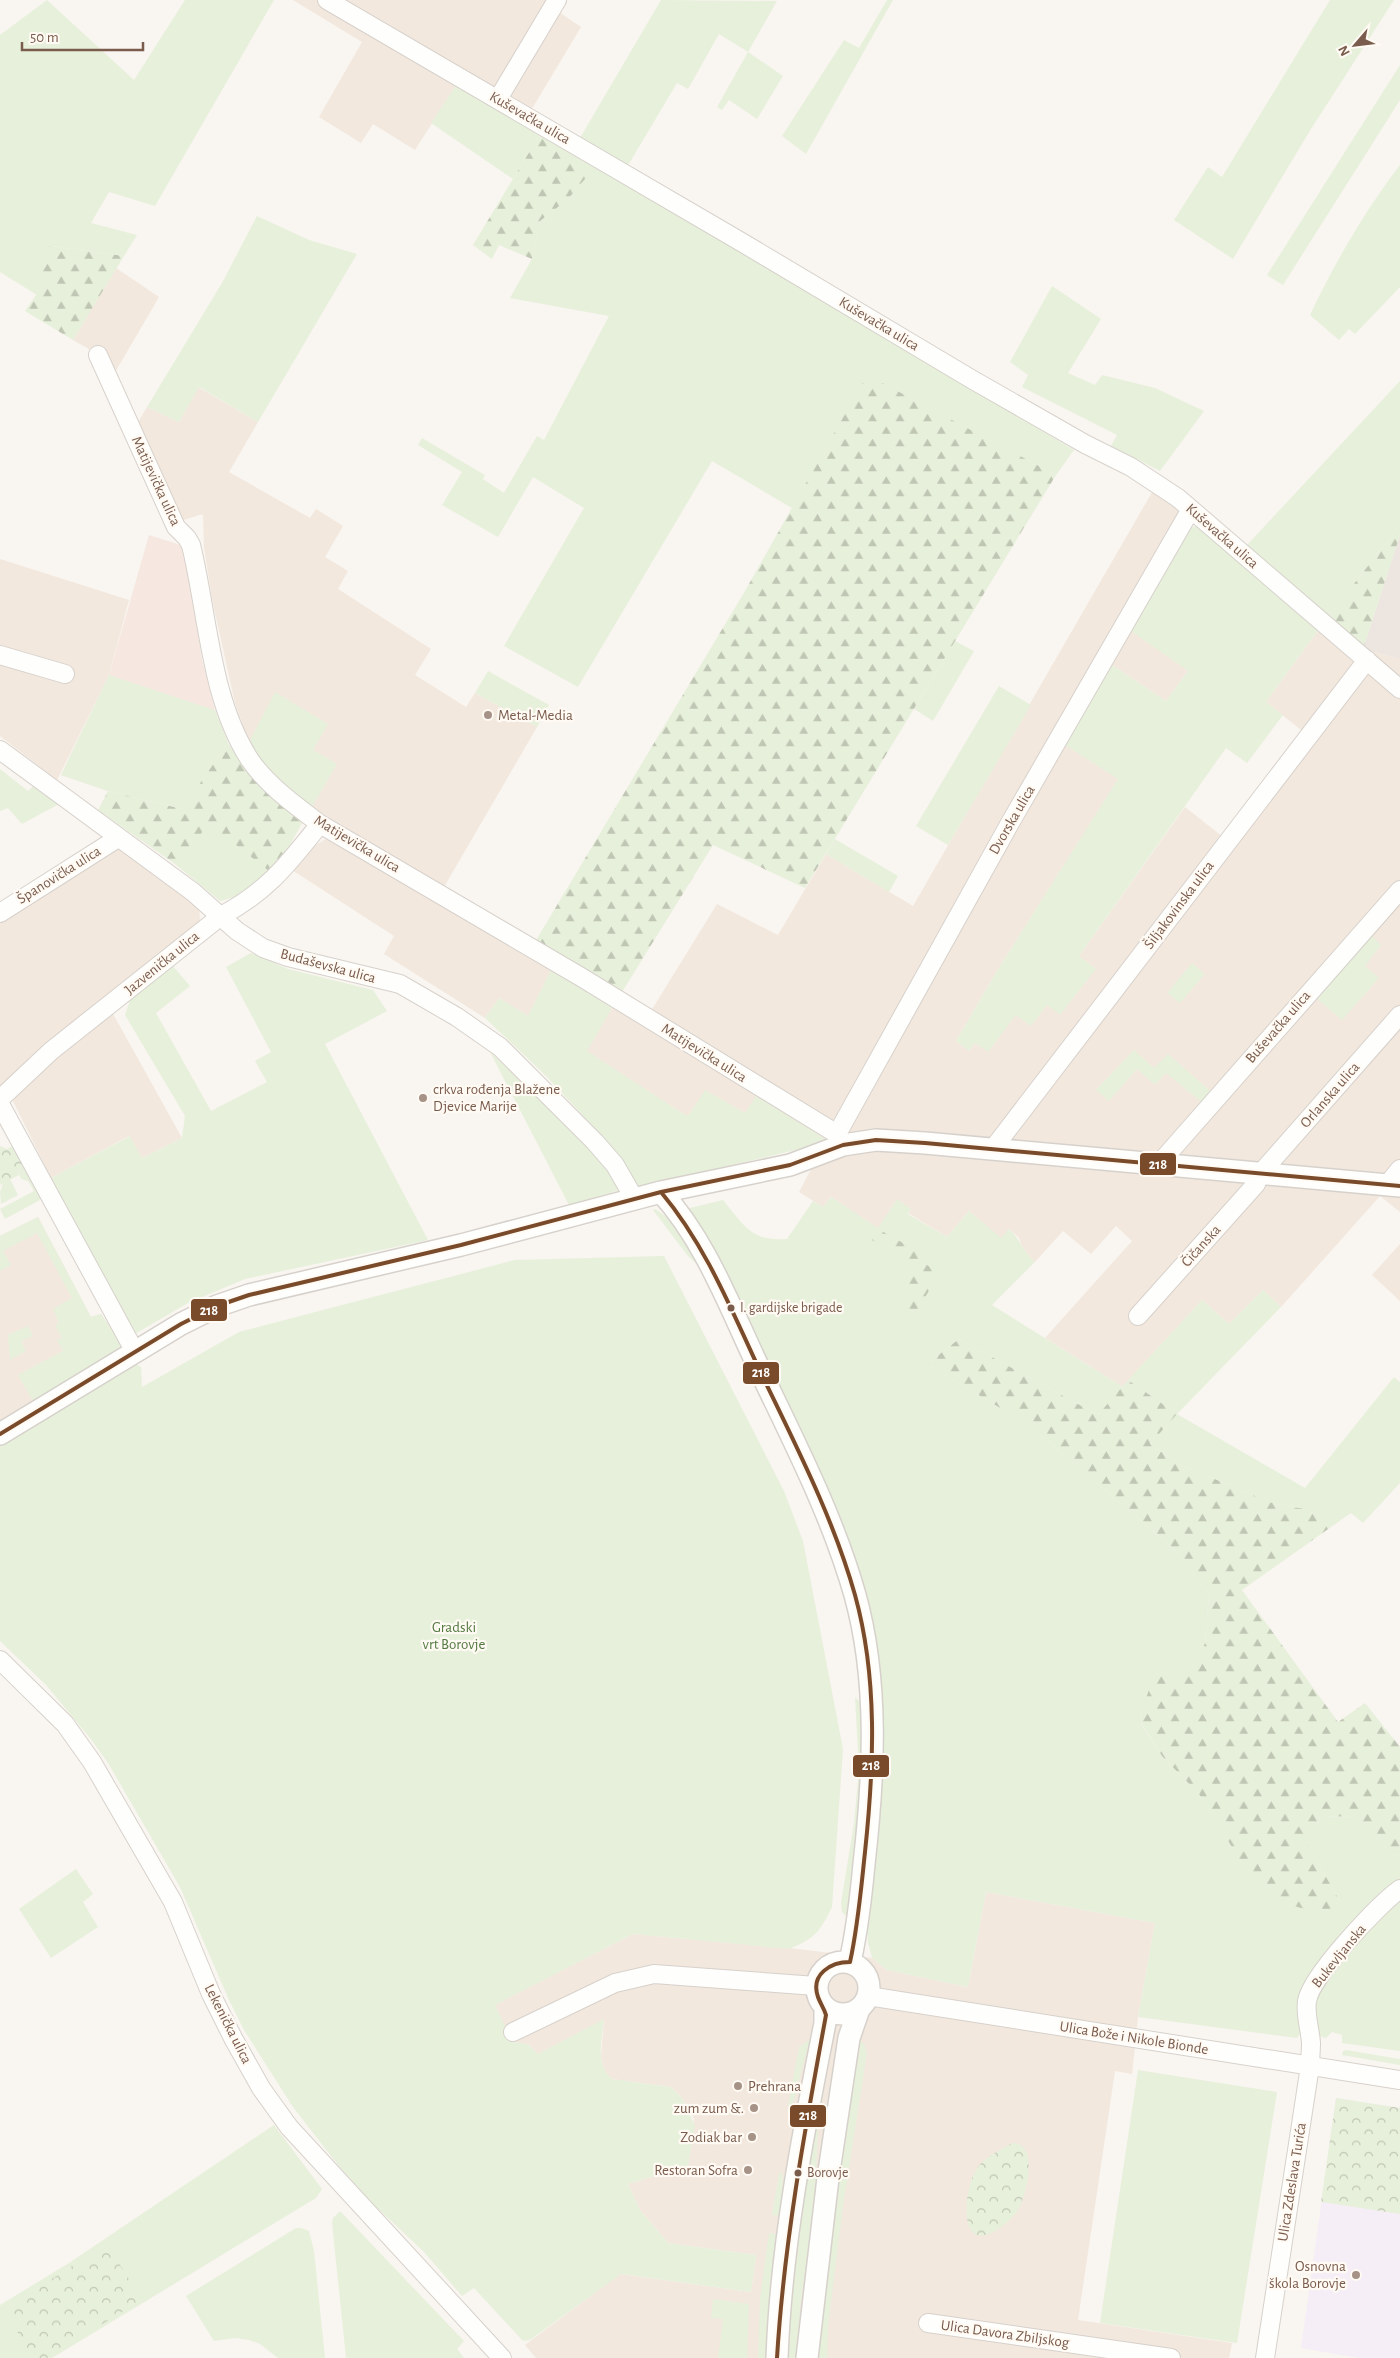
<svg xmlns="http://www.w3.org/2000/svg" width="1400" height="2358" font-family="'Alegreya Sans',sans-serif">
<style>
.residential{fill:#f2e8de}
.commercial{fill:#f6e8e1}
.industrial{fill:#ede5e0}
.education{fill:#f6eef6}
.green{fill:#e7f0db}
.forest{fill:url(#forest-firs)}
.park{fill:url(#park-crowns)}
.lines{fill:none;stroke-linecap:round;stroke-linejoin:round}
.minor-casing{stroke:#d7d1cb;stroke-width:20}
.tertiary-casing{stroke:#d7d1cb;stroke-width:24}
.minor{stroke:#fefefd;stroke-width:18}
.tertiary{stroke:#fefefd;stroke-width:21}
.bus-1-casing{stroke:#fffaf3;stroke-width:8}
.bus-1{stroke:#7a4b2a;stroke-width:4}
.poi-dot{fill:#a69286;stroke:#fffaf3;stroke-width:2}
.bus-dot{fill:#7a5c4d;stroke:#fffaf3;stroke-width:2}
.labels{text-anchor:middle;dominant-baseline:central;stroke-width:4.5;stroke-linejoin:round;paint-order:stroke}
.bus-label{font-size:14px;fill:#7a5c4d;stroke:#fffaf3;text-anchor:start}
.street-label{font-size:15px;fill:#7a5c4d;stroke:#fffaf3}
.poi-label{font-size:15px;fill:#7a5c4d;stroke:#fffaf3;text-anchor:end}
.park-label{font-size:15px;fill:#537a41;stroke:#fffaf3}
.line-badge{stroke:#fffaf3;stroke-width:2}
.badge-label{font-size:14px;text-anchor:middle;font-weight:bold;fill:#fff}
</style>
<defs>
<pattern id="forest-firs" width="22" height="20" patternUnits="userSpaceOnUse" patternTransform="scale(1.25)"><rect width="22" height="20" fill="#e7f0db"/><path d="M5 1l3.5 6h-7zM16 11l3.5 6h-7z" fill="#c0c6b4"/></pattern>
<pattern id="park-crowns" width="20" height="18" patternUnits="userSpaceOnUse" patternTransform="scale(1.25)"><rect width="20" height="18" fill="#e7f0db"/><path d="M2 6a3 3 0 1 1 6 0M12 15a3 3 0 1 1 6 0" fill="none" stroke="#c0c6b4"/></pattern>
</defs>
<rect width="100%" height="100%" fill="#f9f5f0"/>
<path class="residential" d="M 293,0 L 562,0 L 556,10 L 581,27 L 530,112 L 464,73 L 415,150 L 373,124 L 361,143 L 319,117 L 362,42 Z
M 116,268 L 159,297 L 114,374 L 87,348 L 73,340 Z
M 198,387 L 258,422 L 229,472 L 310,518 L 316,509 L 343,526 L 325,557 L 348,571 L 338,589 L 431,649 L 415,675 L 466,707 L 475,693 L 537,727 L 444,887 L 302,801 L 249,742 L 235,703 L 212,599 L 204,547 L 203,514 L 180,521 L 138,422 L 147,407 L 179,422 Z
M 1154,489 L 1175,504 L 1179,514 L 1188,671 L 1166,701 L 1109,663 L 1119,779 L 997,971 L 956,1041 L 969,1051 L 975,1043 L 1016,1014 L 1047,1005 L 1061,1014 L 1079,956 L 1185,807 L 1223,837 L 1305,733 L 1266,702 L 1319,629 L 1363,649 L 1400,659 L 1400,1212 L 1380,1196 L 1281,1307 L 1263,1290 L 1229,1324 L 1202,1300 L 1123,1387 L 1045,1338 L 1132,1241 L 1116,1226 L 1091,1254 L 1063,1231 L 1035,1262 L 1024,1253 L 1019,1238 L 1009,1229 L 1001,1239 L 969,1211 L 947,1237 L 908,1213 L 911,1209 L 878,1229 L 831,1197 L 823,1207 L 799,1192 L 825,1143 L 746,1113 L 688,1117 L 499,998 L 485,1018 L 384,954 L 394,936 L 292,870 L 314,846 L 326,839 L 481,926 L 612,1008 L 622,992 L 651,1011 L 717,904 L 778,935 L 826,854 L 913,906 Z
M 0,559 L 129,600 L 109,675 L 57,780 L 0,736 L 0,658 L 69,667 L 0,645 Z
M 116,843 L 199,901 L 200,923 L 0,1092 L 0,918 Z
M 112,1012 L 182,1138 L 142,1158 L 129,1136 L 51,1178 L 12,1099 L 27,1077 Z
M 38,1217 L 91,1317 L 101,1314 L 125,1349 L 0,1423 L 0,1236 Z
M 1400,1244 L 1400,1301 L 1372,1275 Z
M 986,1892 L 1155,1923 L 1138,2017 L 1132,2074 L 1115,2071 L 1078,2320 L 1232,2343 L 1229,2358 L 536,2358 L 525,2345 L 620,2274 L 751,2292 L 756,2255 L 668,2243 L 640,2210 L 628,2184 L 688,2166 L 694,2119 L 682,2098 L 671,2087 L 612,2079 L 605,2073 L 601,2057 L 604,2020 L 538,2054 L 528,2044 L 513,2042 L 494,2005 L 633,1934 L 798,1949 L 872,1958 L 887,1970 L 968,1987 Z"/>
<path class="commercial" d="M 149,535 L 184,546 L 202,660 L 215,710 L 228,743 L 108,791 L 61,775 L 109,675 Z"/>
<path class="industrial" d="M 1400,535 L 1400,659 L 1363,649 Z"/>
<path class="education" d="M 1336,2098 L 1400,2108 L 1400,2358 L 1358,2358 L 1301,2348 Z"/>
<path class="green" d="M 47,0 L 134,80 L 185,0 L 274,0 L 155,206 L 109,192 L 91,223 L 137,235 L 124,256 L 49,246 L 47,279 L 37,295 L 0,272 L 0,35 Z
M 661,0 L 777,1 L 748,52 L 783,76 L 757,119 L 729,100 L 722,110 L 717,107 L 748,52 L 719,34 L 688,89 L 677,83 L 627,167 L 580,138 Z
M 887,0 L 893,0 L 806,154 L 782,136 L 844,40 L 859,48 Z
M 1330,0 L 1394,0 L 1311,129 L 1233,259 L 1174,220 L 1208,167 L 1222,177 Z
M 1400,65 L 1400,100 L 1283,285 L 1267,275 Z
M 459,81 L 542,131 L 513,179 L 431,123 Z
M 592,161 L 1074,450 L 1056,475 L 867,376 L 792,508 L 712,461 L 578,687 L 504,646 L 584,508 L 533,477 L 498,537 L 442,505 L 462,472 L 418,445 L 422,438 L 485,475 L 483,479 L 504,493 L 537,436 L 544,440 L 609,316 L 510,298 L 532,259 L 540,221 L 567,200 Z
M 1400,165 L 1400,287 L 1355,334 L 1349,329 L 1339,340 L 1310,315 C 1335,262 1365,211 1400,165 Z
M 257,216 L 309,240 L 357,254 L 258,422 L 199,387 L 179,422 L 147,407 L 222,283 Z
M 1052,286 L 1101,319 L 1068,373 L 1095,385 L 1102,375 L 1155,388 L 1204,411 L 1160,471 L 1111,446 L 1117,435 L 1022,387 L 1028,375 L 1010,362 Z
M 1400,381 L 1400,525 L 1328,617 L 1247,545 Z
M 1197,526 L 1205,529 L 1319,629 L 1266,702 L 1283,715 L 1247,763 L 1226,748 L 1079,956 L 1096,969 L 1060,1015 L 1047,1005 L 1031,1026 L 1016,1015 L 988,1052 L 975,1043 L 969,1051 L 956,1041 L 997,971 L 1118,779 L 1062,743 L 1109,663 L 1166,701 L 1188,671 L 1128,629 L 1189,528 Z
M 955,641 L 974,651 L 933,721 L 914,709 Z
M 488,671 L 549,705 L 537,727 L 475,693 Z
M 109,675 L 215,710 L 228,743 L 182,809 L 108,791 L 61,775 Z
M 999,686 L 1031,705 L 948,845 L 916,826 Z
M 275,692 L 328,724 L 313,750 L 337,764 L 312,807 C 284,791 266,768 249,742 Z
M 0,769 L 28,791 L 35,784 L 59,804 L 22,824 L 8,808 L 0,811 Z
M 209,823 L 269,871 C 255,886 241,897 220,901 L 175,864 Z
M 835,839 L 898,876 L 889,892 L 826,854 Z
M 1371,935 L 1381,945 L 1365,966 L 1379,978 L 1342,1020 L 1316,998 Z
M 251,953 L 288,969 L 373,990 L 387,1011 L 325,1044 L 428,1240 L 245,1279 L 188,1303 L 135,1334 L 51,1178 L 130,1136 L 142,1158 L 182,1138 L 185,1116 L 125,1015 L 130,1000 L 172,965 L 190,986 L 156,1013 L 211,1111 L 267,1082 L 255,1061 L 271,1052 L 226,967 Z
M 1192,963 L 1205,974 L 1180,1003 L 1167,993 Z
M 551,970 L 612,1008 L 587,1051 L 682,1113 L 688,1116 L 705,1090 L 745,1113 L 756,1096 L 827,1140 L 825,1143 L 639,1187 L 603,1137 L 546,1076 L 485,1018 L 499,998 L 528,1016 Z
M 1134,1050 L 1154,1068 L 1168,1054 L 1214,1094 L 1205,1105 L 1166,1073 L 1155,1085 L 1137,1069 L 1109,1101 L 1096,1090 Z
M 490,1052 L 554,1111 L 605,1167 L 620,1190 L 569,1205 Z
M 26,1160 L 42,1196 L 40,1200 L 5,1219 L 0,1209 L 34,1191 L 28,1181 L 21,1179 L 18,1172 L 21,1163 Z
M 10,1179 L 18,1195 L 1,1204 L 0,1192 L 3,1183 Z
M 831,1197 L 878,1228 L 897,1199 L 911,1209 L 908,1214 L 947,1237 L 969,1211 L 1001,1238 L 1009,1229 C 1021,1240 1022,1251 1035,1262 L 992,1305 L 1123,1387 L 1098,1415 L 959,1339 L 927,1364 L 1030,1426 L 1174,1549 L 1209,1594 L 1205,1643 L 1192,1675 L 1142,1710 L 1141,1724 L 1162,1756 L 1199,1794 L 1248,1873 L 1342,1905 L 1308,1845 L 1320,1817 L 1353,1816 L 1394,1855 L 1400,1856 L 1400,1881 L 1315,1968 L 1301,2032 L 1297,2038 L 1138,2017 L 1155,1923 L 986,1892 L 968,1987 L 887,1970 L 872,1958 L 868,1943 L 867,1915 L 863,1610 L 686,1209 L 723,1200 C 744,1225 751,1242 787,1239 L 813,1201 L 823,1207 Z
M 655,1209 C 677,1221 690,1249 703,1270 L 688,1256 L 653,1210 Z
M 38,1217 L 91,1317 L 101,1314 L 123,1346 L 33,1401 L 18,1375 L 63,1351 L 57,1340 L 62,1338 L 55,1325 L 59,1323 L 53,1309 L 72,1298 L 37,1233 L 3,1251 L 11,1265 L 0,1271 L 0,1236 Z
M 664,1256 L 784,1491 L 803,1541 L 843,1749 L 832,1907 C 820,1932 814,1939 789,1949 L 633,1934 L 495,2005 L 513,2042 L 528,2044 L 538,2054 L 604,2019 C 602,2040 595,2064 612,2079 L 671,2087 L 682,2098 L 695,2126 L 688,2166 L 628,2184 L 640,2210 L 668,2243 L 756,2255 L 751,2292 L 621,2274 L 530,2340 L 523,2341 L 474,2288 L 462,2296 L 424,2252 L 372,2203 L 338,2165 L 293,2107 L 244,2030 L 229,2000 L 180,1887 L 108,1763 L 90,1738 L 46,1685 L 0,1641 L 0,1446 L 136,1364 L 141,1367 L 142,1387 L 239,1332 L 515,1260 Z
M 1263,1290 L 1281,1307 L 1177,1414 L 1305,1488 L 1394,1377 L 1400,1382 L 1400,1483 L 1363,1523 L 1351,1513 L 1331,1527 L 1306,1509 L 1277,1505 L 1181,1465 L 1150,1444 L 1176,1414 L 1128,1380 L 1202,1300 L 1229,1324 Z
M 28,1326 L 33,1336 L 21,1341 L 26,1351 L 10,1360 L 8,1335 Z
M 855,1697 L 862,1704 L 865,1772 L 850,1910 L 847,1917 L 842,1912 L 841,1903 L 854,1823 L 859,1770 Z
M 76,1869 L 93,1894 L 83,1902 L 98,1927 L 51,1958 L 19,1909 Z
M 1400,1898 L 1400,2051 L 1342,2043 L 1342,2035 L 1332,2032 L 1326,2038 L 1316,2035 L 1312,2015 L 1318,1995 L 1352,1949 L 1382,1913 Z
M 829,2030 L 833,2031 L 818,2129 L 815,2198 L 800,2309 L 797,2358 L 787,2358 L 795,2260 Z
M 857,2038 L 864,2044 L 867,2053 L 843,2206 L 828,2326 L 827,2358 L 812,2358 Z
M 810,2039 L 792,2107 L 788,2106 L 799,2047 Z
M 1346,2050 L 1400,2059 L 1400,2065 L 1342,2055 L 1343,2051 Z
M 1138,2070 L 1277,2092 L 1237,2343 L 1100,2323 Z
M 274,2125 L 322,2189 L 316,2198 L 52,2358 L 0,2358 L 0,2305 L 69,2263 Z
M 782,2172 L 785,2210 L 781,2216 L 772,2215 L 779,2173 Z
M 340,2211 L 464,2341 L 457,2349 L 464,2358 L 346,2358 L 332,2223 L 333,2218 Z
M 296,2228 L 301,2228 L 309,2231 L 314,2251 L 325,2358 L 278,2358 L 260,2344 L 249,2340 L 235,2338 L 214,2341 L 186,2296 Z
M 769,2233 L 781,2235 L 768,2358 L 758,2358 L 760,2299 Z
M 713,2299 L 749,2304 L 747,2358 L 718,2358 L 723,2319 L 711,2318 Z"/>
<path class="forest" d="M 542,131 L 592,161 L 585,179 L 567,200 L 540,221 L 532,259 L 499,245 L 492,259 L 473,245 Z
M 49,246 L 124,256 L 73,340 L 25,311 L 47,279 L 35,270 Z
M 867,375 L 1056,475 L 805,888 L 713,845 L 622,992 L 535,942 L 745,591 Z
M 1400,525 L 1400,535 L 1363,649 L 1328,617 Z
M 228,743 L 246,769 L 302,823 L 290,845 L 269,871 L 209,824 L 175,864 L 98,810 L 108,791 L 182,809 Z
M 878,1229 L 928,1257 L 924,1263 L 939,1273 L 915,1315 L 902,1306 L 913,1271 L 872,1240 Z
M 959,1339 L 1098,1415 L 1128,1380 L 1177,1414 L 1150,1444 L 1181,1465 L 1277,1505 L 1306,1509 L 1331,1527 L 1242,1590 L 1338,1722 L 1365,1703 L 1400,1747 L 1400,1856 L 1394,1855 L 1353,1816 L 1320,1817 L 1308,1845 L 1342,1905 L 1325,1914 L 1286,1904 L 1248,1873 L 1199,1794 L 1162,1756 L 1141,1723 L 1142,1710 L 1154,1675 L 1192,1674 L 1205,1643 L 1209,1594 L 1174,1549 L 1030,1426 L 927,1364 Z"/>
<path class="park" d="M 14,1145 L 23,1161 L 18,1172 L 19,1175 L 0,1185 L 0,1146 L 7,1149 Z
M 1336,2098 L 1400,2108 L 1400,2214 L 1321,2202 Z
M 1012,2143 C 1039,2142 1027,2193 1019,2208 C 1015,2216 1008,2222 1001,2227 C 957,2260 962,2189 978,2167 C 986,2156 1001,2150 1012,2143 Z
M 107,2244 L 142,2300 L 47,2358 L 33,2358 L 4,2309 Z"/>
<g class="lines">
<g class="minor-casing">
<path id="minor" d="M 327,0 L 743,243 L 973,380 L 1085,444 L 1131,467 L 1178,498 L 1400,689
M 498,99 L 557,0
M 98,355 L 176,527 L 187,538 L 191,545 C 208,614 210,699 250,760 C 268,786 295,805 320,824 L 581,977 L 837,1134 L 843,1145
M 0,655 L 65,674
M 0,750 L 193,892 L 237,931 L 263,948 L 288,957 L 400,984 L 457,1017 L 500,1047 L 595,1142 L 615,1165 L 634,1198
M 0,913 L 118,838
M 0,1099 L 51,1051 L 221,916 C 268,891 288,864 320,824
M 0,1104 L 135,1352
M 837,1134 L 1010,823 L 1191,509
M 992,1150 L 1367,660
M 1158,1165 L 1400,890
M 1387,1185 L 1400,1169
M 1138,1316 L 1256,1184 L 1260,1174 L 1400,1015
M 0,1660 L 65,1724 L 92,1762 L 173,1902 L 211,1994 L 233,2038 L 261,2088 L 289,2127 L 502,2358
M 868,1996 L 1400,2080
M 513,2032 L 615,1983 L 654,1974 L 816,1986
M 928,2323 L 1171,2358
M 1265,2358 L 1310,2066 C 1310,2059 1311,2051 1311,2043 C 1310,2028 1305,2016 1307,2001 C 1311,1976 1378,1905 1400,1889"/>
</g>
<g class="tertiary-casing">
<path id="tertiary" d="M 661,1192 C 705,1240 729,1305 757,1364 C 792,1438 832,1514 855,1595 C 879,1681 874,1776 864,1864 C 861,1897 857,1930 850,1962
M 0,1434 L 181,1324 L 217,1306 L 249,1295 L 461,1245 L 661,1192 L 790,1165 L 843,1145 L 876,1140 L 925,1143 L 1400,1186
M817 1988a26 26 0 1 1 52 0a26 26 0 1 1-52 0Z
M 777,2358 C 781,2246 803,2133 825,2023 L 825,2008
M 807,2358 L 828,2178 L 849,2038 L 859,2009"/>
</g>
<use href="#minor" class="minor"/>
<use href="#tertiary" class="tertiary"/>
<g class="bus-1-casing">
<path id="bus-1" d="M 661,1192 C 706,1246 731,1309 760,1371 C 795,1444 833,1517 855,1595 C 878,1678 874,1767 865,1852 C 861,1889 858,1926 850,1962 C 831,1962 810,1974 818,1997 C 820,2003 824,2008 826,2015 C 805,2129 784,2242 777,2358
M 0,1434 L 181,1324 L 217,1306 L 249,1295 L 461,1245 L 661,1192 L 790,1165 L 843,1145 L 876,1140 L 925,1143 L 1400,1186"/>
</g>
<use href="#bus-1" class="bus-1"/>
</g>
<g class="poi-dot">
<circle cx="488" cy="715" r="5"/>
<circle cx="423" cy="1098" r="5"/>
<circle cx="738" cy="2086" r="5"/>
<circle cx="754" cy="2108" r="5"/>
<circle cx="752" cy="2137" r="5"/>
<circle cx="748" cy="2170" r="5"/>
<circle cx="1356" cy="2275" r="5"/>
</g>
<g class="bus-dot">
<circle cx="731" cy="1308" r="4.5"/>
<circle cx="798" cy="2173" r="4.5"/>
</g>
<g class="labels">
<g class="bus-label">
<text x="740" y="1308">I. gardijske brigade</text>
<text x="807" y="2173">Borovje</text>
</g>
<g class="street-label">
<text transform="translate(530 118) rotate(30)">Kuševačka ulica</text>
<text transform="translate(879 324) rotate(31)">Kuševačka ulica</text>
<text transform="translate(156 481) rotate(65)">Matijevička ulica</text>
<text transform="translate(1222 536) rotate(41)">Kuševačka ulica</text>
<text transform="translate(1012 820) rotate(-60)">Dvorska ulica</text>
<text transform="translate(357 844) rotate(31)">Matijevička ulica</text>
<text transform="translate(59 875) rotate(-32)">Španovička ulica</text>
<text transform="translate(1179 905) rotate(-53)">Šiljakovinska ulica</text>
<text transform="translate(162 963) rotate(-39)">Jazvenička ulica</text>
<text transform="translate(328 966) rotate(15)">Budaševska ulica</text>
<text transform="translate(1278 1027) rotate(-49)">Buševačka ulica</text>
<text transform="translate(704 1053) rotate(32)">Matijevička ulica</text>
<text transform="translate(1330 1095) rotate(-49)">Orlanska ulica</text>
<text transform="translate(1201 1246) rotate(-48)">Čičanska</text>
<text transform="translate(1339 1956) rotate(-51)">Bukevljanska</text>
<text transform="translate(228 2024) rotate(63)">Lekenička ulica</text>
<text transform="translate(1134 2038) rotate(9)">Ulica Bože i Nikole Bionde</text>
<text transform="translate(1292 2182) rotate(-81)">Ulica Zdeslava Turića</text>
<text transform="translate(1005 2334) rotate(8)">Ulica Davora Zbiljskog</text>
</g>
<g class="poi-label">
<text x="498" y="715" text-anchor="start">Metal-Media</text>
<text x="433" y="1089" text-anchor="start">crkva rođenja Blažene<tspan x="433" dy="17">Djevice Marije</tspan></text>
<text x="748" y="2086" text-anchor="start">Prehrana</text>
<text x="744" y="2108">zum zum &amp;.</text>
<text x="742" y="2137">Zodiak bar</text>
<text x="738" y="2170">Restoran Sofra</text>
<text x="1346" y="2266">Osnovna<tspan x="1346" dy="17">škola Borovje</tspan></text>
</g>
<g class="park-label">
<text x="454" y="1627">Gradski<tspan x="454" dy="17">vrt Borovje</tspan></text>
</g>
</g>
<g class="line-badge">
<rect x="1139" y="1152" width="38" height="24" rx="5" fill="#7a4b2a"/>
<rect x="190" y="1298" width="38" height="24" rx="5" fill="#7a4b2a"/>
<rect x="742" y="1361" width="38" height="24" rx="5" fill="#7a4b2a"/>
<rect x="852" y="1754" width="38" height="24" rx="5" fill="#7a4b2a"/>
<rect x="789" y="2104" width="38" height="24" rx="5" fill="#7a4b2a"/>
</g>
<g class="badge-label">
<text x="1158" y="1169">218</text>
<text x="209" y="1315">218</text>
<text x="761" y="1377">218</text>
<text x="871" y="1770">218</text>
<text x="808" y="2120">218</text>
</g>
<g transform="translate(1355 45) rotate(242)" stroke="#fffaf3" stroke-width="4" paint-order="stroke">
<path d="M0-4L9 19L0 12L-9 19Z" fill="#7a5c4d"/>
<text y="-8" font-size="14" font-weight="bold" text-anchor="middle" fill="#7a5c4d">N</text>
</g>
<path d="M22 42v8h121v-8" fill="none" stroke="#7a5c4d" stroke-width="2.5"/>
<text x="30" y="42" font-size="15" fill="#7a5c4d" stroke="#fffaf3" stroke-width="4" paint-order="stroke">50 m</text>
</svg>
